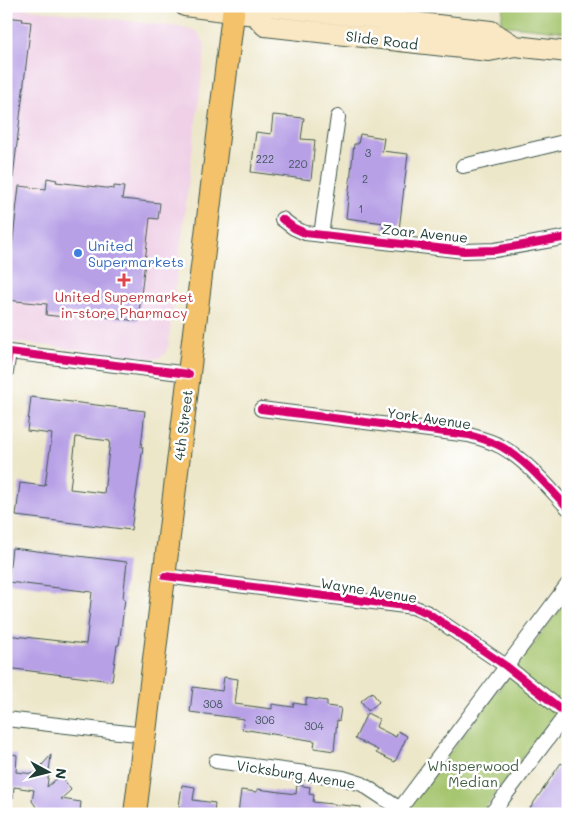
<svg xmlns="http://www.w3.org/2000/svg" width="574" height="820" font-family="Mali,sans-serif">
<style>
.built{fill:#efd0e6}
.green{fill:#a5c56e;stroke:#628151}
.building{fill:#b7a0e6;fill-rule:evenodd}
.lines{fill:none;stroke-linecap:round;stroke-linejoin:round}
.street-casing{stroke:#3e564a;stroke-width:16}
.secondary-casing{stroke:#3e564a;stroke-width:22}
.primary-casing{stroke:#3e564a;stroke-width:24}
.street{stroke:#fff;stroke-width:14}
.secondary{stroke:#fae7c3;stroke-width:20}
.primary{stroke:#f3c26a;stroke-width:22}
.cycleway-casing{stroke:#fff;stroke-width:11}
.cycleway{stroke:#d6006c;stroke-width:8}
.shop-dot{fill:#3f7fe0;stroke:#fff;stroke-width:2}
.health-dot{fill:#e0444e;stroke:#fff;stroke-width:2}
.labels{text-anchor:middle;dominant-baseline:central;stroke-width:5;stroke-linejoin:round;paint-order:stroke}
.number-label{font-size:11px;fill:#455660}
.street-label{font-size:14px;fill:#1f3d34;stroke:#fff}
.shop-label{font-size:14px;fill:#366cbe;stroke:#fff;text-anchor:start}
.health-label{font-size:14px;fill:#be3a42;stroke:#fff}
.park-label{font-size:14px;fill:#405f42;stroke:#fff}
</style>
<rect width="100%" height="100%" fill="#fff"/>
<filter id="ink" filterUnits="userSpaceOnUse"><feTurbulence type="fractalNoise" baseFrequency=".02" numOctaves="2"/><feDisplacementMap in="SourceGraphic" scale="10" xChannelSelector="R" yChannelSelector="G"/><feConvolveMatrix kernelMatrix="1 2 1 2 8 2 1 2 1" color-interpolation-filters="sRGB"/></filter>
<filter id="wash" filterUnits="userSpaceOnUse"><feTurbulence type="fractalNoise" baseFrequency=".0096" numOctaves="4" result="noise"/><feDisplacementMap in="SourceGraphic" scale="20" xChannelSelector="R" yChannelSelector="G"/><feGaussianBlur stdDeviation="1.12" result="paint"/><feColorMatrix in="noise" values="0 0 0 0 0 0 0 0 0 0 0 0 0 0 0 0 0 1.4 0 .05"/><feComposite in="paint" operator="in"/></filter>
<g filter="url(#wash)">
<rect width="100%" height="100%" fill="#ede7ca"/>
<path class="built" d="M 6,6 L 187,28 L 196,31 L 204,42 L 205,49 L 168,347 L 164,355 L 159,358 L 153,359 L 6,341 Z"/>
<path class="green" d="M 503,6 L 568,6 L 568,32 L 501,25 Z
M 568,599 L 568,698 L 480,814 L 403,814 Z"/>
<g id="blocks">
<path class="building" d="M 6,17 L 23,19 L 22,21 L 31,22 L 13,178 L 6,178 Z
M 273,115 L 304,118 L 301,139 L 315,140 L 311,180 L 251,172 L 256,132 L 271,134 Z
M 360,134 L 384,138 L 382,151 L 408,154 L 399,230 L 383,229 L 384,223 L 346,218 L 354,144 L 358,144 Z
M 47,178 L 57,180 L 56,182 L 114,189 L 114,186 L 124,187 L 122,199 L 160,203 L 158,219 L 150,218 L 138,321 L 65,312 L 64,317 L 46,315 L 47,304 L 6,300 L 19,186 L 46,189 Z
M 31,397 L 145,411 L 141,447 L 143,447 L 131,530 L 16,516 L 20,483 L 45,486 L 52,434 L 27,431 ZM 76,437 L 110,441 L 104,493 L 70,489 Z
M 12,548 L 127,562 L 123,598 L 125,599 L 119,645 L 117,645 L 112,681 L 6,668 L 6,635 L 86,644 L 92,592 L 8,582 Z
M 224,677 L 238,679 L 235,704 L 272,709 L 272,704 L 293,707 L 294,703 L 306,705 L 306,698 L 327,701 L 327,706 L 341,708 L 339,721 L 337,720 L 334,751 L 314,748 L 315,741 L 242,729 L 244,719 L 190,712 L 193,687 L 222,691 Z
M 372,692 L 379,702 L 368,711 L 361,701 Z
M 367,713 L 379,719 L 376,727 L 396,737 L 398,731 L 407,736 L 395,762 L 376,753 L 378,750 L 355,739 Z
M 7,753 L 17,755 L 16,772 L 34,774 L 51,755 L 47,787 L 61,775 L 71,790 L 61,799 L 81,802 L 80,811 L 76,814 L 41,814 L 32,801 L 34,790 L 14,787 L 13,798 L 6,798 Z
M 561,763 L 568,768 L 568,802 L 559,814 L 526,814 Z
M 182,785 L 195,787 L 193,800 L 215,803 L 214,814 L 178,814 Z
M 297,785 L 310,787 L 309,794 L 314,795 L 313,802 L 361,807 L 361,814 L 238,814 L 241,790 L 257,792 L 257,789 L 296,794 Z"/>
</g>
</g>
<g filter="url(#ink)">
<use href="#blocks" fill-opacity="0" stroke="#3e564a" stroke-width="1"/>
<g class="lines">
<g class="street-casing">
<path id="street" d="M 463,166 L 568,141
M 282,219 L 294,228 L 305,233 L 464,251 L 495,250 L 568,237
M 321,235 L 338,117
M 6,372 L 9,352 L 189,374
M 261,409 L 469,435 C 480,438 491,441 502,447 C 527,461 548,487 568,508
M 165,576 L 413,607 L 428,613 L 506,666 L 567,714
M 6,719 L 145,735
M 216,761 L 343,778 L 362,784 L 400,809
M 396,814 L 568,584
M 491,814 L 568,712"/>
</g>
<g class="secondary-casing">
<path id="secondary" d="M 185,6 L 255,15 L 265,26 L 489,51 L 515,46 L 568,52
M 268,6 L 491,31 L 515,46"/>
</g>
<g class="primary-casing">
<path id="primary" d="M 135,814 L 234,6"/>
</g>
<use href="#street" class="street"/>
<use href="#secondary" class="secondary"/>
<use href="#primary" class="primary"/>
<g class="cycleway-casing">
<path id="cycleway" d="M 282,219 L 294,228 L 305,233 L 464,251 L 495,250 L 568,237
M 6,372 L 9,352 L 189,374
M 261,409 L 469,435 C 480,438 491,441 502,447 C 527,461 548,487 568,508
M 165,576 L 413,607 L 428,613 L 506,666 L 567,714"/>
</g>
<use href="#cycleway" class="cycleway"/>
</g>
</g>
<circle class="shop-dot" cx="78" cy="253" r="5"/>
<path class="health-dot" d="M121.5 272.5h5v5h5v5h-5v5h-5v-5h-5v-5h5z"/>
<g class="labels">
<g class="number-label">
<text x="368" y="152">3</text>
<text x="265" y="158">222</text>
<text x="298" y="163">220</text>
<text x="365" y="178">2</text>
<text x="361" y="208">1</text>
<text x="213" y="703">308</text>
<text x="265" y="719">306</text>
<text x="314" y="725">304</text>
</g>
<g class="street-label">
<text transform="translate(382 40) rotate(7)">Slide Road</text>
<text transform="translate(425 233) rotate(6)">Zoar Avenue</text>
<text transform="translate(429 418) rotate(8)">York Avenue</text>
<text transform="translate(183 425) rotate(-83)">4th Street</text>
<text transform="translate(369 590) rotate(9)">Wayne Avenue</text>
<text transform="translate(296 774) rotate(9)">Vicksburg Avenue</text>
</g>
<g class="shop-label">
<text x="88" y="245">United<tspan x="88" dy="16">Supermarkets</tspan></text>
</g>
<g class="health-label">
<text x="124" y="296">United Supermarket<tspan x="124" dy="16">in-store Pharmacy</tspan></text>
</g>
<g class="park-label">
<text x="473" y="765">Whisperwood<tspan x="473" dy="16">Median</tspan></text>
</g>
</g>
<rect width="574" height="820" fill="none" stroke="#fff" stroke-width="25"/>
<g transform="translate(48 772) rotate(97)" stroke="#ffffff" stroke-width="4" paint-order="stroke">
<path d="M0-4L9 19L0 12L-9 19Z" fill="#1f3d34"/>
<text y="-8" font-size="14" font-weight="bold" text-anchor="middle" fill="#1f3d34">N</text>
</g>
</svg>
